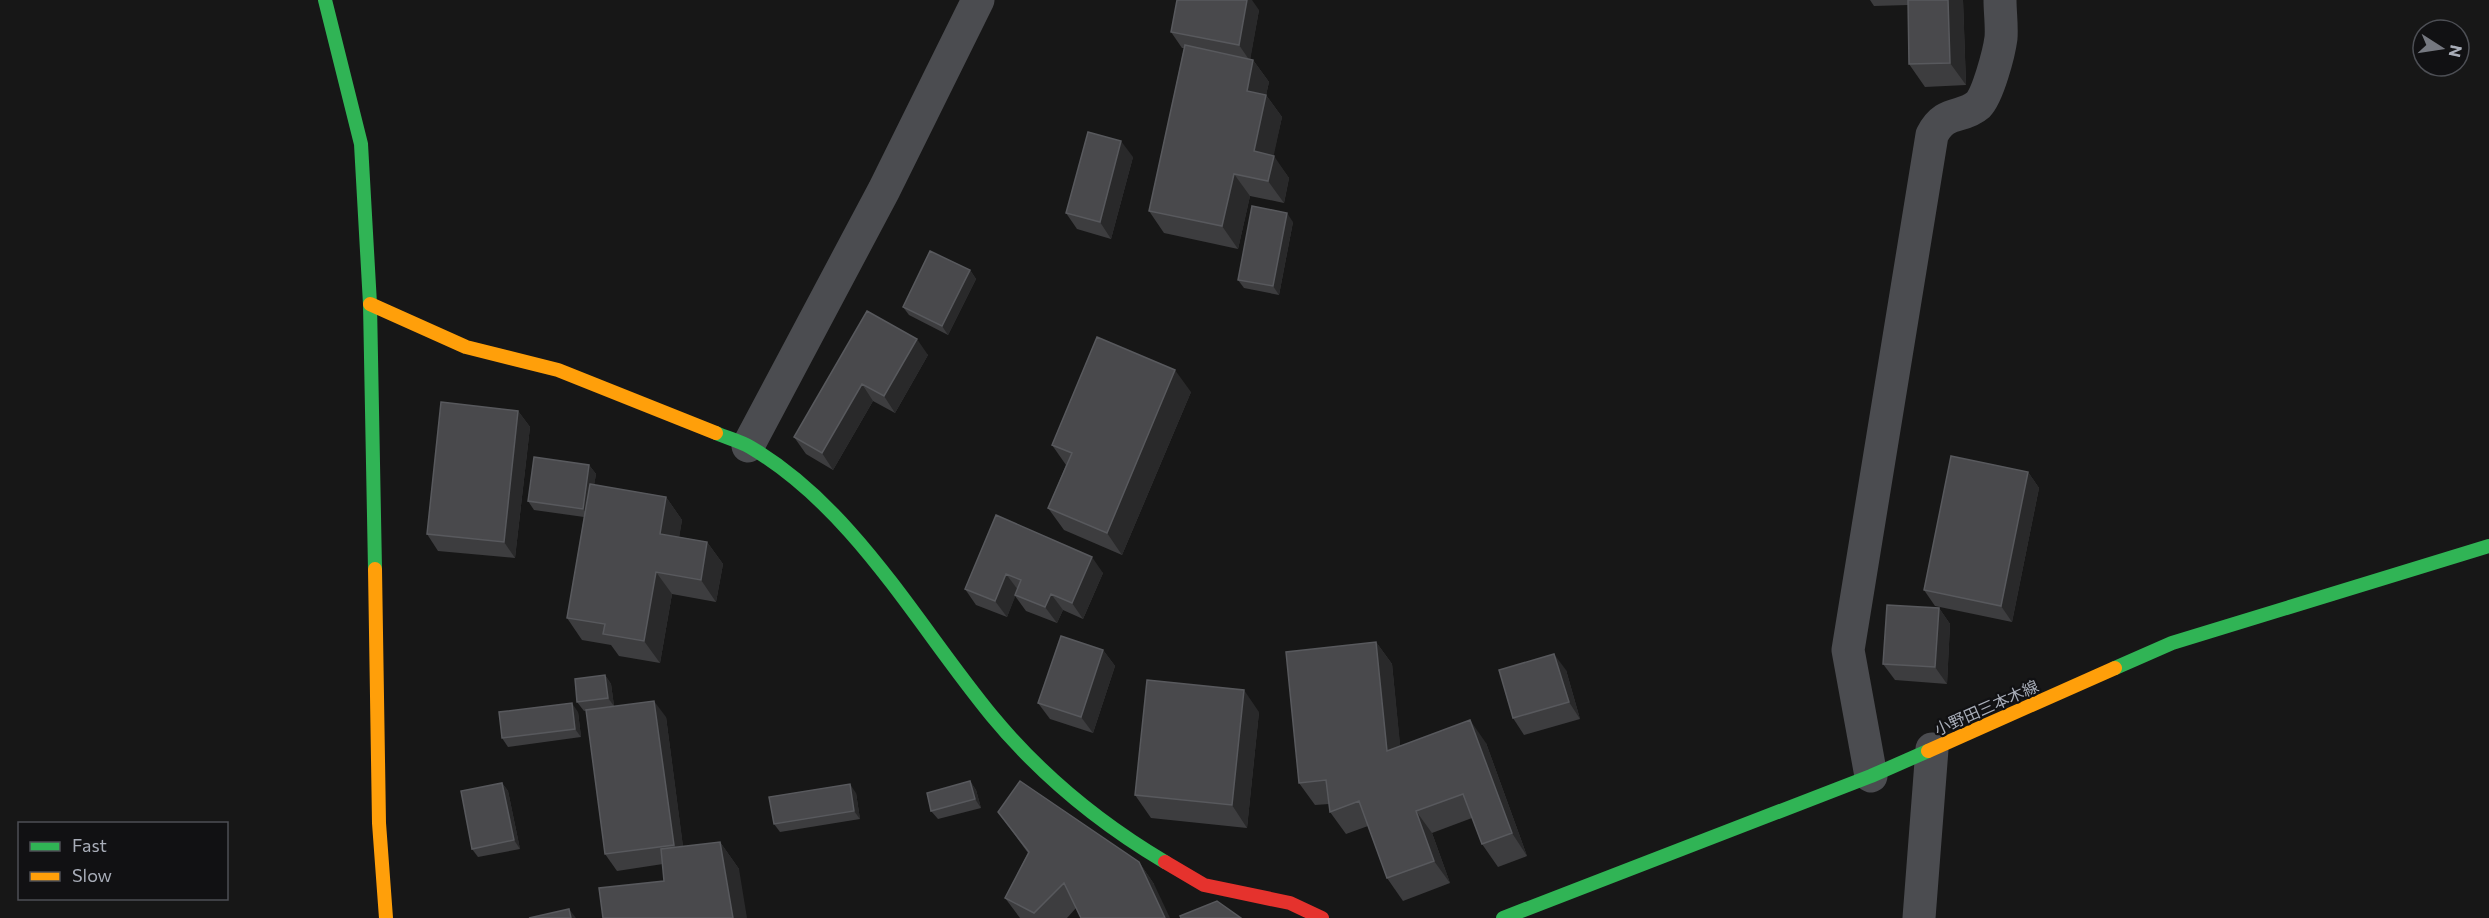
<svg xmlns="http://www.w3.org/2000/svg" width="2489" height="918" font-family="Commissioner,'Noto Sans JP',sans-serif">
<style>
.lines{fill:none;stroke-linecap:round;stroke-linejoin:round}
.street{stroke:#4b4c50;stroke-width:33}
.fast{stroke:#30b455;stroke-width:14}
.slow{stroke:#ff9f0a;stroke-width:14}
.jam{stroke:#e5322d;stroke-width:14}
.wall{fill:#3d3d3f}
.shaded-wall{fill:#29292a}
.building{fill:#49494c;stroke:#58595d;stroke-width:1.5}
.labels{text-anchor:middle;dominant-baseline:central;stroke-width:4.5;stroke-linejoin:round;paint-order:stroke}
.street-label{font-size:16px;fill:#a8adb8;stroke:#111113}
</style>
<rect width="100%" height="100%" fill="#171717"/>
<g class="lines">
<path class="street" d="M 748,446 L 884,190 L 978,0
M 1871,776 L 1848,650 L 1932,135 C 1945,109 1962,119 1978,105 C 1988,95 1999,53 2001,38 C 2002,26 2000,12 2000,0
M 1919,918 L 1932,749"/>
<path class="fast" d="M 325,0 L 361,144 L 370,304 L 375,569
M 716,433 C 727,438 740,441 750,447 C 854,508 917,625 992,716 C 1040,774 1101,824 1165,862
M 2115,668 L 2172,643 L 2489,546
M 1503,918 L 1871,776 L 1928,751"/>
<path class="slow" d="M 370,304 L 466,347 L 558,370 L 716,433
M 375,569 L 379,823 L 386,918
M 1928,751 L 2115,668"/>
<path class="jam" d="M 1165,862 L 1204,885 L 1290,903 L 1322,918"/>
</g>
<path class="wall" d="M 1870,0 L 1963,0 L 1966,85 L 1925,87 L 1909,64 L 1908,5 L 1874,6 Z
M 1259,10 L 1250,59 L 1253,60 L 1269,82 L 1266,95 L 1282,117 L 1273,156 L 1289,178 L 1284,203 L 1250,196 L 1238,249 L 1164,233 L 1149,211 L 1184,48 L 1182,48 L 1171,32 Z
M 1133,157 L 1111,239 L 1077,229 L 1066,213 Z
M 1293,222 L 1279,295 L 1244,288 L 1238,280 Z
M 970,270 L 976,279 L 948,335 L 909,315 L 903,307 Z
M 867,311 L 928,355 L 895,413 L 873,401 L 833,470 L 806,454 L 794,437 Z
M 1191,392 L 1122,555 L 1064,530 L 1048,508 L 1066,465 L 1052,445 Z
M 518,411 L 530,427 L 515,558 L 438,551 L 427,534 Z
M 589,465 L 596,474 L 594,485 L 666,497 L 682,520 L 679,537 L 707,542 L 723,564 L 716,602 L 672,594 L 660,663 L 619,656 L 611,645 L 582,640 L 567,618 L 584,517 L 534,510 L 528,501 Z
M 2028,472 L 2039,488 L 2012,622 L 1935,606 L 1924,590 Z
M 996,515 L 1103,573 L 1083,619 L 1063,610 L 1057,623 L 1026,611 L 1015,596 L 1007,617 L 976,605 L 965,589 Z
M 1939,608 L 1950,624 L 1947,684 L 1895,680 L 1883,664 Z
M 1376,642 L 1392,664 L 1400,746 L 1486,743 L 1527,856 L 1498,867 L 1482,844 L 1472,818 L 1432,833 L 1450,883 L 1403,901 L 1387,878 L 1368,826 L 1346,834 L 1330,812 L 1329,804 L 1315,805 L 1299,783 Z
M 1103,650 L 1115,666 L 1093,733 L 1050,719 L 1038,703 Z
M 1566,670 L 1580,719 L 1524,735 L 1513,718 Z
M 605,675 L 611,684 L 614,706 L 584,711 L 577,702 Z
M 578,712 L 581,737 L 508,747 L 502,738 Z
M 1259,712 L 1247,828 L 1151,818 L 1135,795 Z
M 666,717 L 683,847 L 720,842 L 739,869 L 664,881 L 663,864 L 617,871 L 605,854 Z
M 970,781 L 976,790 L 981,808 L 938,819 L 931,811 Z
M 502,783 L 508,791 L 520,849 L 478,857 L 472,849 Z
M 856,793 L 860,819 L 780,832 L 774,824 Z
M 998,812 L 1139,862 L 1154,884 L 1076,908 L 1067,918 L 1020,918 L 1005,898 L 1028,853 Z"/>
<path class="shaded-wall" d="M 1247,0 L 1252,0 L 1259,10 L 1250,61 L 1239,45 Z
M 1948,0 L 1963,0 L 1966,85 L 1950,63 Z
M 1253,60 L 1269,82 L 1262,113 L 1247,91 Z
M 1266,95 L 1282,117 L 1270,173 L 1254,151 Z
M 1121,141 L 1133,157 L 1111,239 L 1100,222 Z
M 1274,156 L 1289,178 L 1284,203 L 1268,181 Z
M 1234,174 L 1250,196 L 1238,249 L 1222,226 Z
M 1287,213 L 1293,222 L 1279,295 L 1273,286 Z
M 970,270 L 976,279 L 948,335 L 942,326 Z
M 917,339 L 928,355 L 895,413 L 884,396 Z
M 1175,370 L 1191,392 L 1122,555 L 1107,533 Z
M 862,384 L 873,401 L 833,470 L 822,453 Z
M 518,411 L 530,427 L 515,558 L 504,542 Z
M 589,465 L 596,474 L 589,517 L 583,509 Z
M 2028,472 L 2039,488 L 2012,622 L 2001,606 Z
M 666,497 L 682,520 L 676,556 L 660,534 Z
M 707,542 L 723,564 L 716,602 L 701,580 Z
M 1092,557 L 1103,573 L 1083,619 L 1072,603 Z
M 656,572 L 672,594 L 660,663 L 644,641 Z
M 1006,574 L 1018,590 L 1007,617 L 995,601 Z
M 1051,594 L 1063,610 L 1057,623 L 1045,607 Z
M 1939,608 L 1950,624 L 1947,684 L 1935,667 Z
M 1376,642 L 1392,664 L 1403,773 L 1387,751 Z
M 1103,650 L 1115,666 L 1093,733 L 1081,717 Z
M 1554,654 L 1566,670 L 1580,719 L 1569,702 Z
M 605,675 L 611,684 L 614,706 L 608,698 Z
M 1244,690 L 1259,712 L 1247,828 L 1232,805 Z
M 654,701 L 666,717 L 685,861 L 674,845 Z
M 572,703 L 578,712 L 581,737 L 575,729 Z
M 1470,720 L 1486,743 L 1527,856 L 1512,833 Z
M 970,781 L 976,790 L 981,808 L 975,799 Z
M 502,783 L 508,791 L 520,849 L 514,840 Z
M 850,784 L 856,793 L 860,819 L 854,811 Z
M 1416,811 L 1432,833 L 1450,883 L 1434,861 Z
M 720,842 L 739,869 L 747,918 L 733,918 Z
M 1139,862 L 1154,884 L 1170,918 L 1165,918 Z
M 569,909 L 576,918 L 571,918 Z"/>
<path class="building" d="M 1177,0 L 1247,0 L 1239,45 L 1171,32 Z
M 1908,0 L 1948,0 L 1950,63 L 1909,64 Z
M 1185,45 L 1253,60 L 1247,91 L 1266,95 L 1254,151 L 1274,156 L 1268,181 L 1234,174 L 1222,226 L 1149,211 Z
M 1088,132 L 1121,141 L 1100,222 L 1066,213 Z
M 1252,206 L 1287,213 L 1273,286 L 1238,280 Z
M 930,251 L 970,270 L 942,326 L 903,307 Z
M 867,311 L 917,339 L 884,396 L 862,384 L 822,453 L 794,437 Z
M 1097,337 L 1175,370 L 1107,533 L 1048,508 L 1072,453 L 1052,445 Z
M 441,402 L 518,411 L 504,542 L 427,534 Z
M 1951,456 L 2028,472 L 2001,606 L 1924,590 Z
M 534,457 L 589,465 L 583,509 L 528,501 Z
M 590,484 L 666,497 L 660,534 L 707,542 L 701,580 L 656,572 L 644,641 L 603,634 L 605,624 L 567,618 Z
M 996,515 L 1092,557 L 1072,603 L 1051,594 L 1045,607 L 1015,595 L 1021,580 L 1006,574 L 995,601 L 965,589 Z
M 1887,605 L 1939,608 L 1935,667 L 1883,664 Z
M 1061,636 L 1103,650 L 1081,717 L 1038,703 Z
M 1376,642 L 1387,751 L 1470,720 L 1512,833 L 1482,844 L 1463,794 L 1416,811 L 1434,861 L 1387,878 L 1359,801 L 1330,812 L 1326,780 L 1299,783 L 1286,652 Z
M 1554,654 L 1569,702 L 1513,718 L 1499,670 Z
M 605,675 L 608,698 L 577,702 L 575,679 Z
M 1147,680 L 1244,690 L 1232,805 L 1135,795 Z
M 654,701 L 674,845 L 605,854 L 586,710 Z
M 572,703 L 575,729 L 502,738 L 499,712 Z
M 970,781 L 975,799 L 931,811 L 927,793 Z
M 1020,781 L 1139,862 L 1165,918 L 1081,918 L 1064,883 L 1034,913 L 1005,898 L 1029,852 L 998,812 Z
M 502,783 L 514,840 L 472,849 L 461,791 Z
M 850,784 L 854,811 L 774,824 L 769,797 Z
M 720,842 L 733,918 L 603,918 L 599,888 L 664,881 L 661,849 Z
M 1217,901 L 1241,918 L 1181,918 L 1180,916 Z
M 569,909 L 571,918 L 529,918 Z"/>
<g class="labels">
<g class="street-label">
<text transform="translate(1986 707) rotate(-24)">小野田三本木線</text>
</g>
</g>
<rect x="18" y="822" width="210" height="78" fill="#111113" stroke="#4d4f55" stroke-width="1.5"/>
<rect x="30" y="842" width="30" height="9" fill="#30b455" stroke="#4d4f55" stroke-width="1.5"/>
<text x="72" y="852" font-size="18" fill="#a8adb8">Fast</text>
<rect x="30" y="872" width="30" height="9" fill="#ff9f0a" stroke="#4d4f55" stroke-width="1.5"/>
<text x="72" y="882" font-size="18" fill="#a8adb8">Slow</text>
<g transform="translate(2441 48) rotate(102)"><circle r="28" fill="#111113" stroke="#4d4f55" stroke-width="1.5"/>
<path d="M0-4.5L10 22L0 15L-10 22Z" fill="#757880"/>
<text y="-9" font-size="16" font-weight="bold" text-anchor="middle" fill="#a8adb8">N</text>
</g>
</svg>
